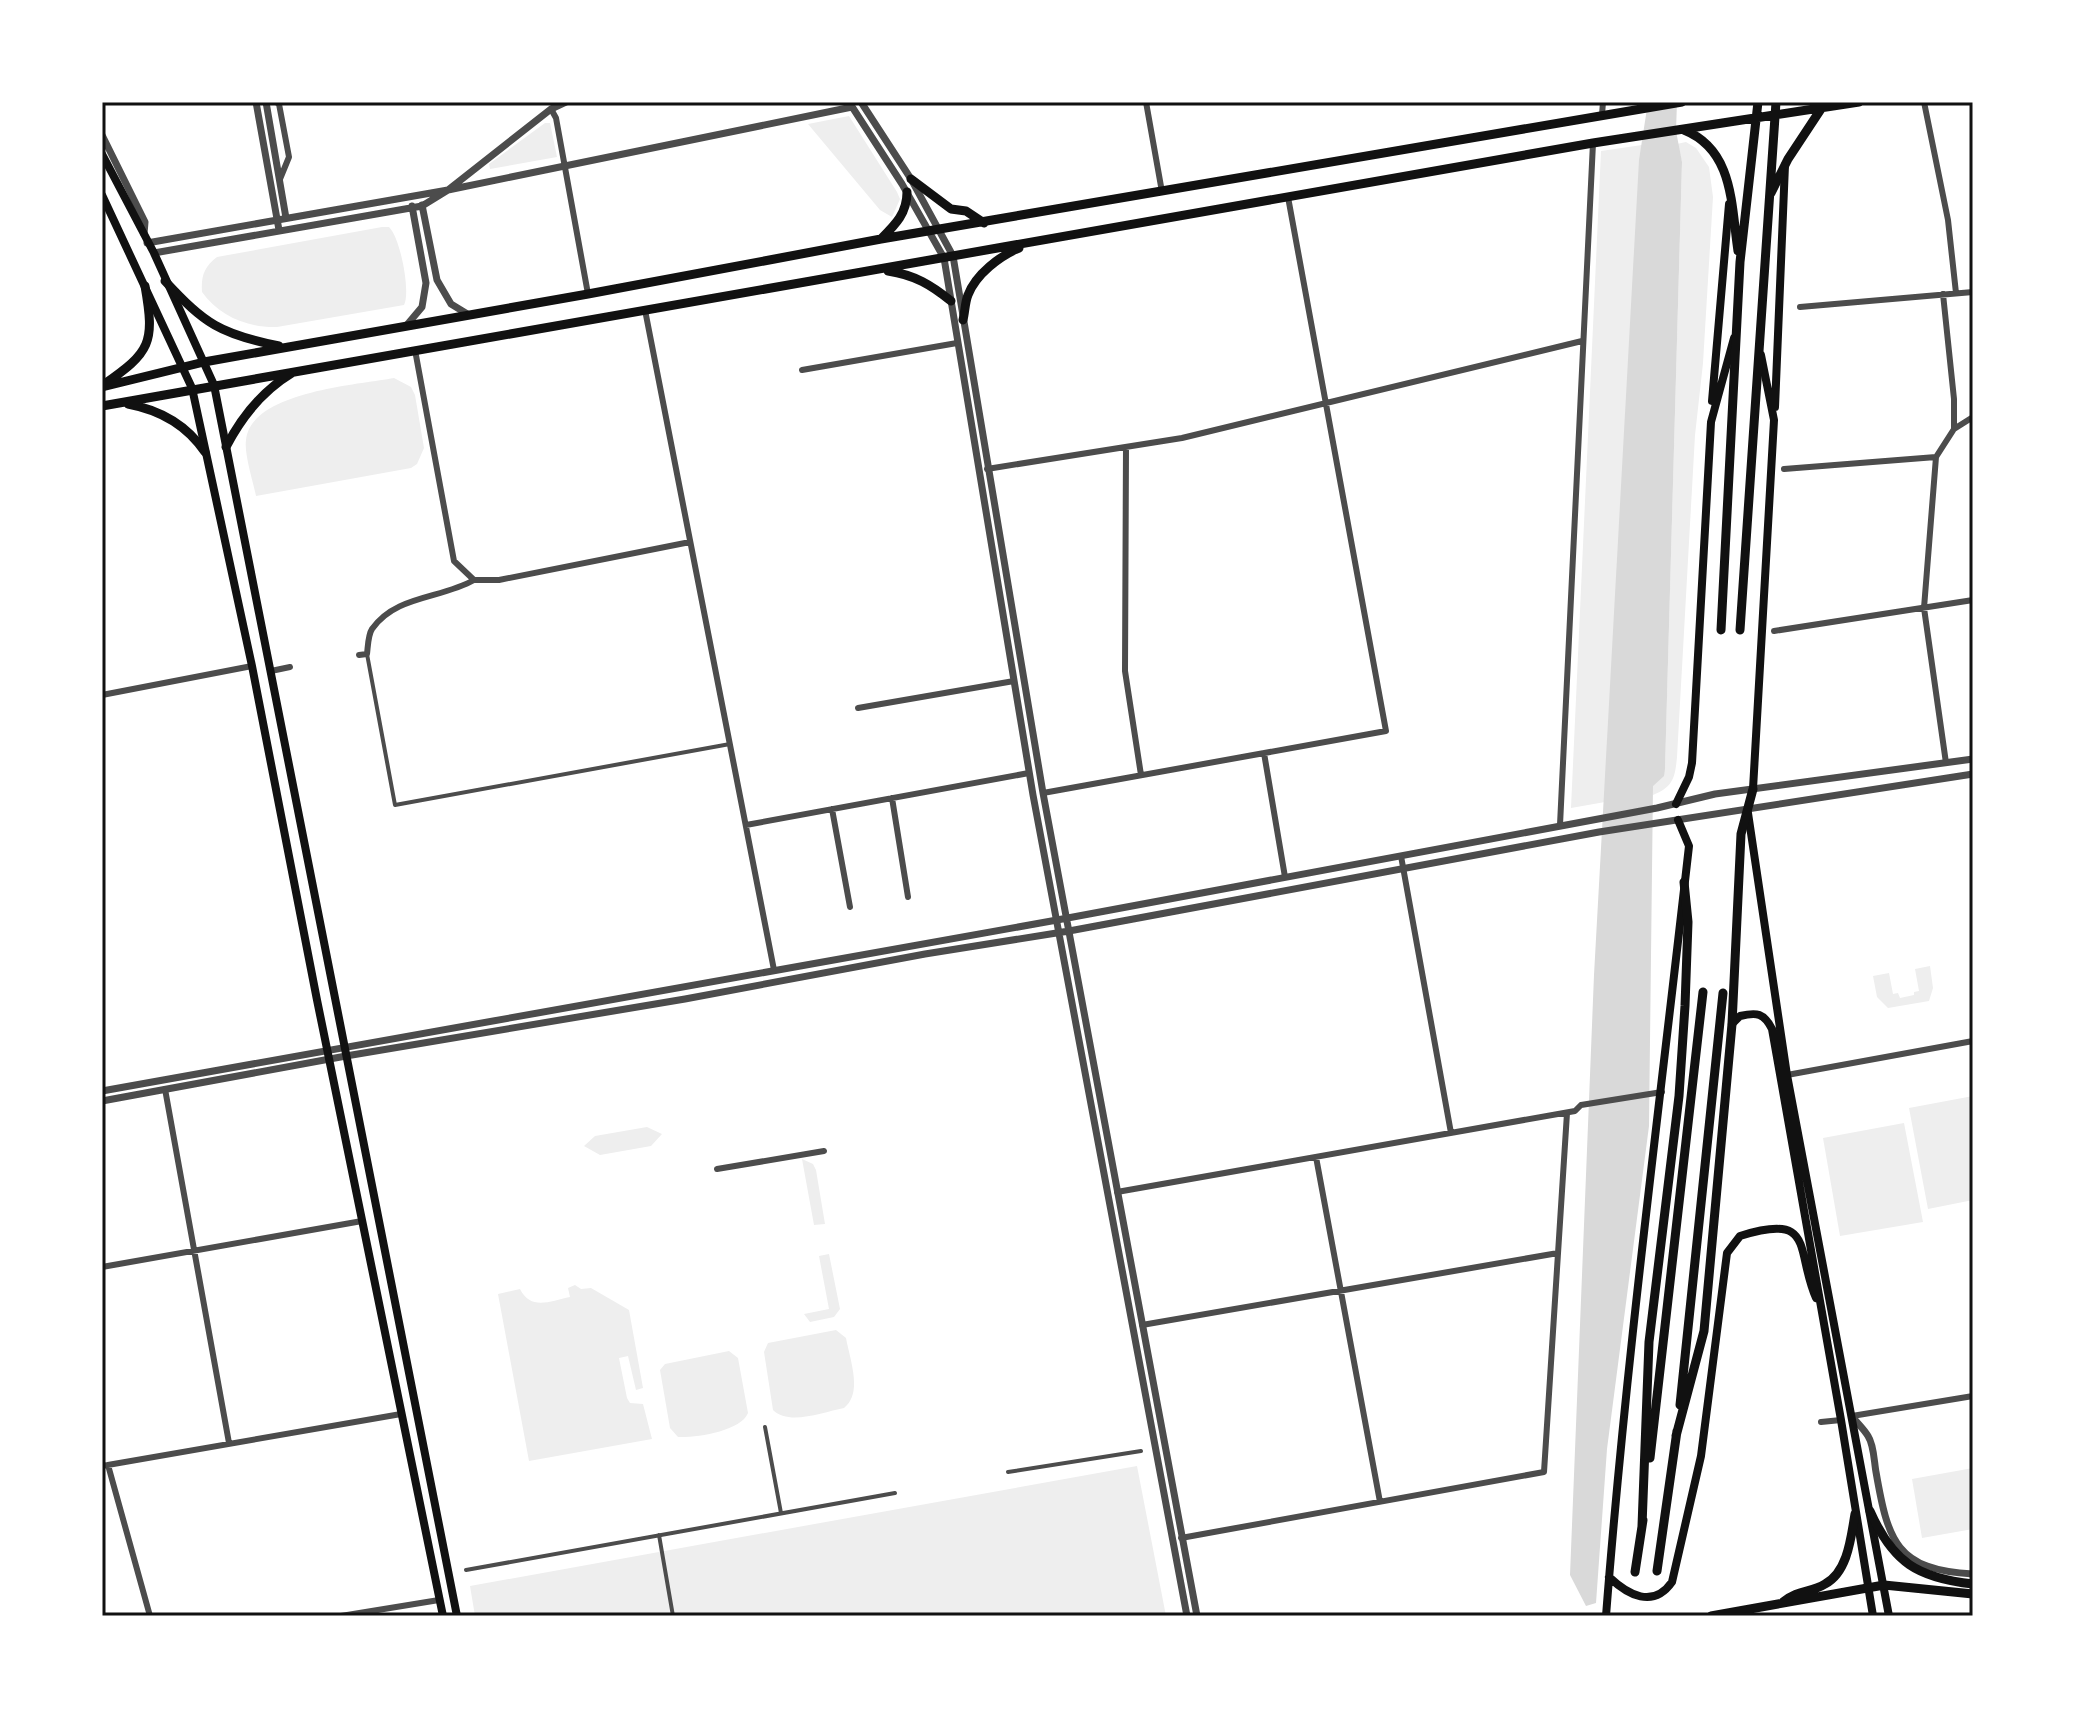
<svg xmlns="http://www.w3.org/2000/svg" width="2075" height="1718" font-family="Signika,sans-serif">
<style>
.green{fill:#eee}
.water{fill:#d9d9d9}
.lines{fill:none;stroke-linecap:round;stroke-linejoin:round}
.pedestrian{stroke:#4c4c4c;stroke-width:4}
.minor{stroke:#4c4c4c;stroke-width:6}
.tertiary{stroke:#4c4c4c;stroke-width:7}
.secondary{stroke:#111;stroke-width:8}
.primary{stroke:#111;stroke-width:9}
.trunk{stroke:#111;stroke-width:9}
.neatline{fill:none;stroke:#111;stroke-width:3}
</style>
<rect width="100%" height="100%" fill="#fff"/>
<path class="green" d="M 849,116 L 897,192 L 900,199 L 892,217 L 880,210 L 808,124 Z
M 545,123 L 550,123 L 557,157 L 490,169 L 489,164 Z
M 1686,142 L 1696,148 L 1709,167 L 1713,197 L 1703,363 L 1695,435 L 1677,757 C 1675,778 1673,787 1653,795 L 1653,785 L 1665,769 L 1682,162 L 1677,144 Z
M 1642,145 L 1605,802 L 1571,808 L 1601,151 Z
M 382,227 L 389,227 C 400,237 411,292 404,305 L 277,327 C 248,328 219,316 202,292 C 201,276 204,267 217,257 Z
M 394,378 L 411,387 L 415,395 L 424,448 L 417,464 L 411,468 L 256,496 C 253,481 244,454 246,440 C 251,392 356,385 394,378 Z
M 1930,966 L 1933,988 L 1929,1001 L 1888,1008 L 1877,997 L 1873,976 L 1889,973 L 1893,994 L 1898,993 L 1900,998 L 1914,995 L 1914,992 L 1919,991 L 1915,969 Z
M 1973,1096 L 1973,1200 L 1928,1209 L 1909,1108 Z
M 1904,1123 L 1923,1222 L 1840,1236 L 1823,1138 Z
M 647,1127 L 662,1134 L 651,1146 L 600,1155 L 584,1146 L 595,1136 Z
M 802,1159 L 813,1164 L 816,1170 L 825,1224 L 814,1225 Z
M 829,1254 L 840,1309 L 834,1317 L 810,1322 L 804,1314 L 829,1309 L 819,1256 Z
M 575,1285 L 581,1289 L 591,1288 L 629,1310 L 643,1388 L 636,1390 L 628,1356 L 619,1358 L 627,1398 L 630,1403 L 643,1404 L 652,1439 L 529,1461 L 498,1294 L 520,1289 C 531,1311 550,1301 570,1297 L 568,1288 Z
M 836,1330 L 846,1338 C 850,1360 863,1393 844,1408 C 823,1412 789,1426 773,1410 L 764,1352 L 768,1343 Z
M 729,1351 L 738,1358 L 748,1413 C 741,1431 696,1438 678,1437 L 670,1428 L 660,1370 L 665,1364 Z
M 1137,1466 L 1166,1616 L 475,1616 L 470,1586 Z
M 1973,1468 L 1973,1529 L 1922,1538 L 1912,1479 Z"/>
<path class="water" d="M 1648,102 L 1677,102 L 1676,131 L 1682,162 L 1665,769 L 1664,776 L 1653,786 L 1649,1126 L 1607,1449 L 1596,1603 L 1586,1606 L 1570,1575 L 1594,975 L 1639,160 Z"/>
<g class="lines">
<path class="pedestrian" d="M 367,654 L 395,805 L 730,744
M 765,1427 L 781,1513
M 1008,1472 L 1141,1451
M 659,1535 L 673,1616
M 466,1570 L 895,1493"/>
<path class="minor" d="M 276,102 L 279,104 L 289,157 L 280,179
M 1146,102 L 1162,192
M 1924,102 L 1948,220 L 1956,293
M 551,109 L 556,118 L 588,294
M 1602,115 L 1603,102
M 1943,294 L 1954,399 L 1954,429 L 1936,457 L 1924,608 L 1946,763
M 1800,307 L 1973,292
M 645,310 L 774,970
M 415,350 L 454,561 L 474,580 L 499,580 L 690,542
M 802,370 L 957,343
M 1954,429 L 1973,417
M 1126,447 L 1125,671 L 1141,775
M 987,469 L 1182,438 L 1582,341
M 1784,469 L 1936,457
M 1774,631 L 1973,600
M 359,655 L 367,654 C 368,646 368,635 372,629 C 396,595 441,599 474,580
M 271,671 L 290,667
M 102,695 L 252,666
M 858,708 L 1014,681
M 1264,753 L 1285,877
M 1043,793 L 1386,731 L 1288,197
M 892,798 L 908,897
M 832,809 L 850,907
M 746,825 L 1029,773
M 1560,825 L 1593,143
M 1401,856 L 1451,1133
M 1787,1075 L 1973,1041
M 165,1089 L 229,1443
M 1316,1157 L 1380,1502
M 717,1169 L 824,1151
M 1117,1192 L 1575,1111 L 1581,1105 L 1662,1092
M 102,1267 L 362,1221
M 1142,1325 L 1558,1253
M 1852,1416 L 1973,1396
M 1821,1422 L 1841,1420
M 108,1465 L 150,1616
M 102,1466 L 401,1414
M 1181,1538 L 1544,1472 L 1567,1113
M 341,1616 L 439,1600"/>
<path class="tertiary" d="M 256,102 L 279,230
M 266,102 L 286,218
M 849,102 L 902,184 L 944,258 L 1033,795 L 1187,1616
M 861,102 L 911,179 L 953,256 L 1043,793 L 1197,1616
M 102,135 L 145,222 L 144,234
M 422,205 L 437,280 L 451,304 L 469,315
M 147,243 L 448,190 L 852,107
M 154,253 L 422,206 L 448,190 L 551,109 L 566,102
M 406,326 L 422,307 L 426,283 L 412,206
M 102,1091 L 1057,920 L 1657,808 L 1715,794 L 1973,759
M 102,1101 L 346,1056 L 685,999 L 925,954 L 1069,931 L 1599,832 L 1973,774
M 1852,1416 C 1857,1423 1864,1429 1868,1436 C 1874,1445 1874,1461 1876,1472 C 1888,1541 1896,1570 1973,1574"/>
<path class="secondary" d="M 102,154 L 154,253 L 214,385 L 457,1616
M 102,195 L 192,388 L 252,666 L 317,1000 L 443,1616
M 1712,401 L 1729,204
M 1775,407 L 1785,165
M 1753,789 L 1774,420 L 1761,355
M 1676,804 L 1689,777 L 1692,763 L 1711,422 L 1734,338
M 1748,813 L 1787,1075 L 1889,1616
M 1732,1024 L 1740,1016 C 1757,1012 1764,1013 1772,1029 L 1841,1420 L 1873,1616
M 1609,1577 C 1628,1595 1653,1609 1672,1582 L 1701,1456 L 1727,1253 L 1740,1236 C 1816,1212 1795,1250 1816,1298
M 1606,1616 C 1626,1359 1660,1103 1689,846 L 1678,820"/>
<path class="primary" d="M 1684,130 C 1734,150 1731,205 1738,251
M 911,179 L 951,209 L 966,211 L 984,223
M 1771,193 L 1788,159 L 1821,109
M 881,239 C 896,224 907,213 907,192
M 888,271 C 915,275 931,285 951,301
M 165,281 C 205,324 220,334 279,346
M 963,320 C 965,312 965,302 968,295 C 976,274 1000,256 1019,248
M 103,385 C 151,352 155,343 145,286
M 102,387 L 204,362 L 588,294 L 881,239 L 1682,102
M 128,404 C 160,410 186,424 205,452
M 102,406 L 1593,143 L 1859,102
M 226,447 C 242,416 262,391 292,373
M 1721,630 L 1740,262 L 1758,102
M 1740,630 L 1776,102
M 1870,1511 C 1893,1563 1918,1578 1973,1584
M 1783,1602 C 1799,1589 1811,1593 1825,1584 C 1848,1572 1851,1537 1855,1514
M 1711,1616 L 1884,1585 L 1973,1594"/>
<path class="trunk" d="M 1680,1405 L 1723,993
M 1676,1436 L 1704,1331 L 1732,1024 L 1741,834 L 1753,789
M 1650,1458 L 1703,992
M 1642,1526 L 1649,1342 L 1679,1096 L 1685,1006 L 1688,922 L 1684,882
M 1657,1571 L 1677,1431
M 1635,1572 L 1643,1520"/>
</g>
<rect width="2075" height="1718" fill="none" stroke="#ffffff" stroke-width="208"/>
<rect x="104" y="104" width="1867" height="1510" class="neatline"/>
</svg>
